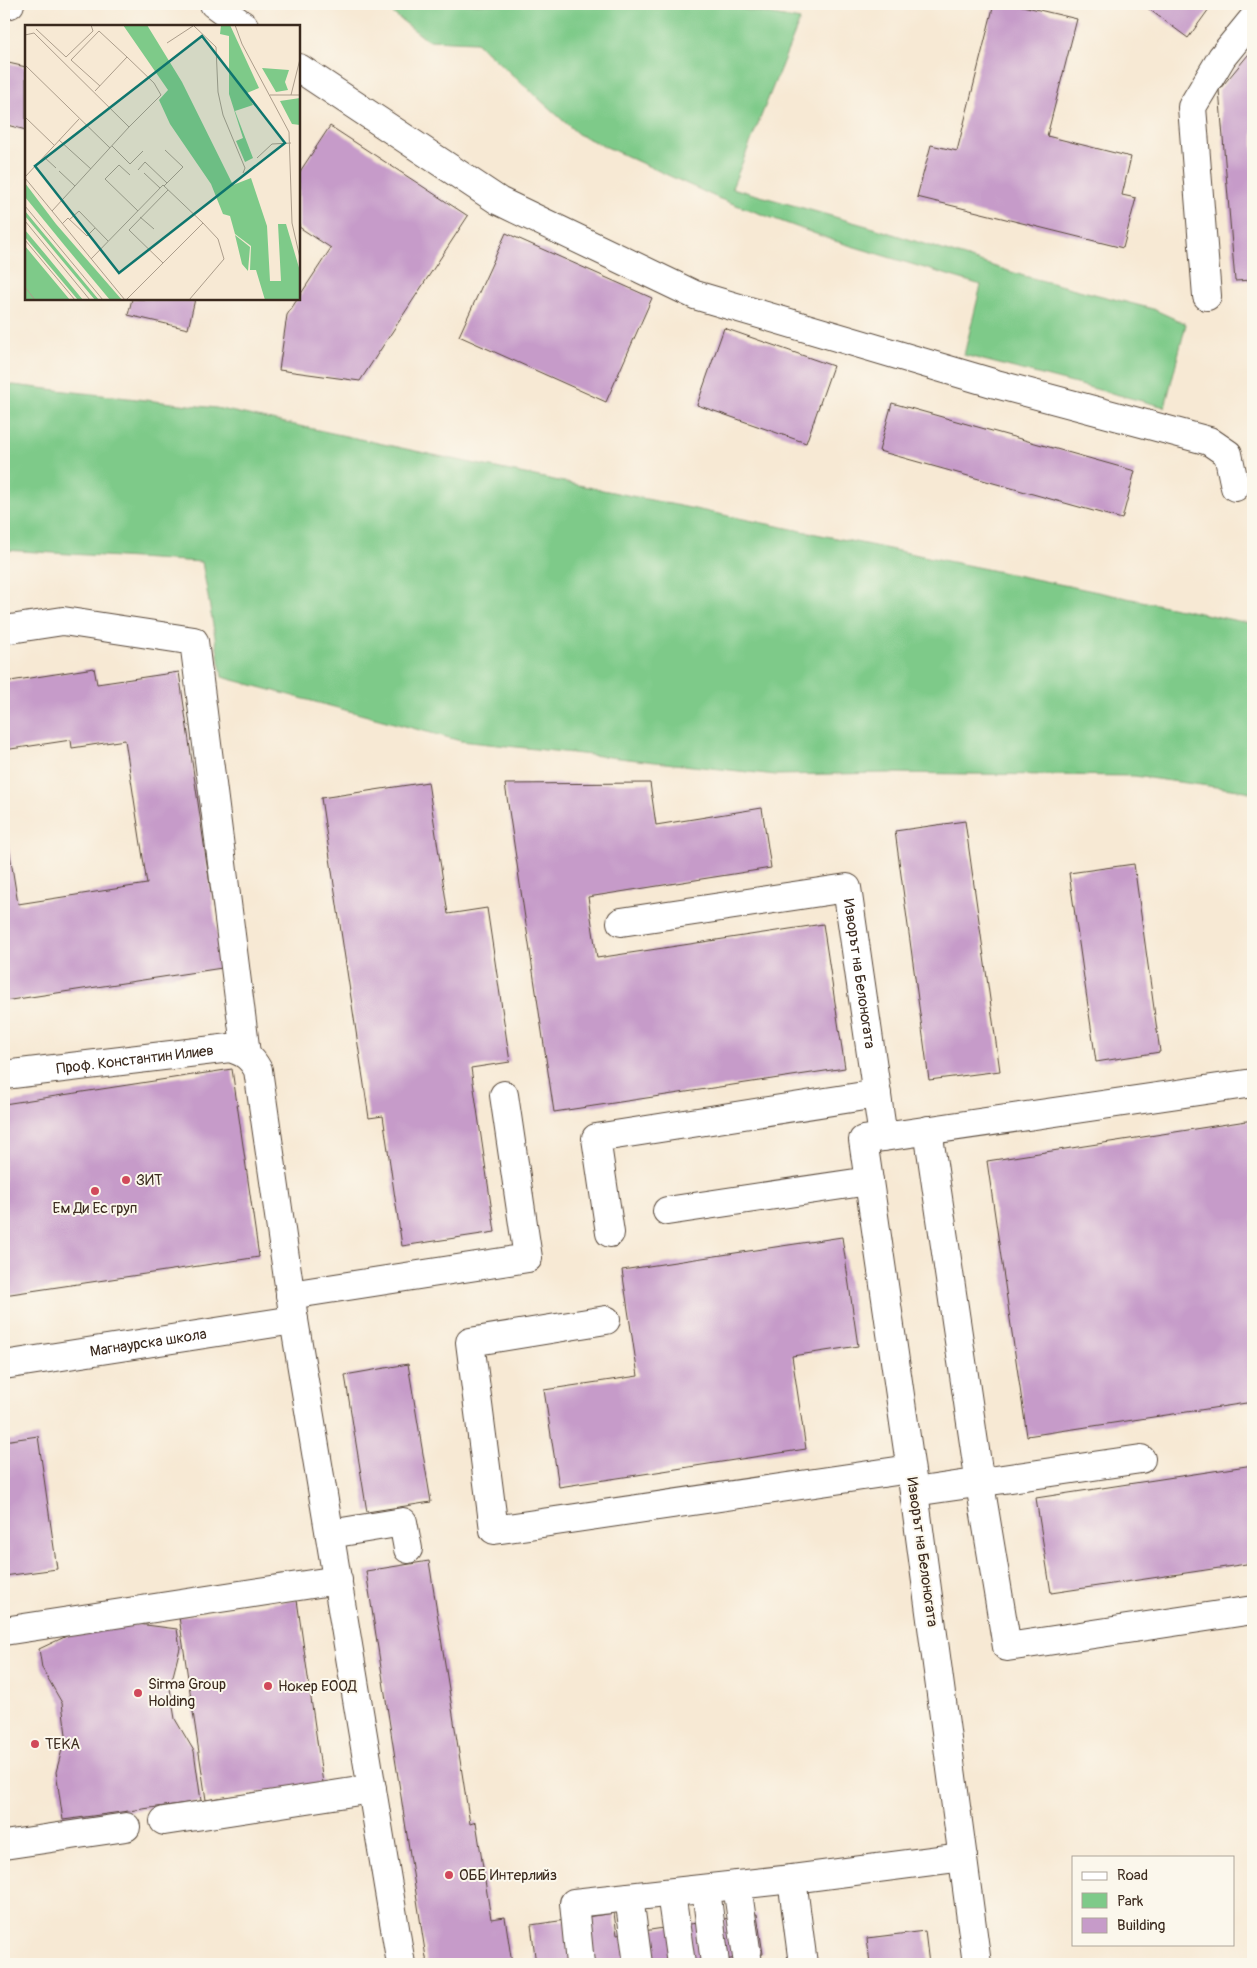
<svg xmlns="http://www.w3.org/2000/svg" width="1257" height="1968" font-family="Pangolin,sans-serif">
<style>
.green{fill:#7eca89;stroke:#5c7a54}
.building{fill:#c69bc9}
.lines{fill:none;stroke-linecap:round;stroke-linejoin:round}
.minor-casing{stroke:#574739;stroke-width:30}
.minor{stroke:#fff;stroke-width:28}
.poi-dot{fill:#d1495b;stroke:#fbf7ec;stroke-width:2}
.labels{text-anchor:middle;dominant-baseline:central;stroke-width:4;stroke-linejoin:round;paint-order:stroke}
.street-label{font-size:15px;fill:#3b2a1e;stroke:#fbf7ec}
.poi-label{font-size:15px;fill:#3b2a1e;stroke:#fbf7ec;text-anchor:start}
.inset-road{fill:none;stroke:#ac9d8b;stroke-width:1}
.view{fill:#0f766e;fill-opacity:0.15;stroke:#0f766e;stroke-width:2.5}
.inset-edge{fill:none;stroke:#3b2a1e;stroke-width:2.5}
</style>
<rect width="100%" height="100%" fill="#fbf7ec"/>
<filter id="ink" filterUnits="userSpaceOnUse"><feTurbulence type="fractalNoise" baseFrequency=".02" numOctaves="2"/><feDisplacementMap in="SourceGraphic" scale="10" xChannelSelector="R" yChannelSelector="G"/><feConvolveMatrix kernelMatrix="1 2 1 2 8 2 1 2 1" color-interpolation-filters="sRGB"/></filter>
<filter id="wash" filterUnits="userSpaceOnUse"><feTurbulence type="fractalNoise" baseFrequency=".0096" numOctaves="4" result="noise"/><feDisplacementMap in="SourceGraphic" scale="20" xChannelSelector="R" yChannelSelector="G"/><feGaussianBlur stdDeviation="1.12" result="paint"/><feColorMatrix in="noise" values="0 0 0 0 0 0 0 0 0 0 0 0 0 0 0 0 0 1.4 0 .05"/><feComposite in="paint" operator="in"/></filter>
<g filter="url(#wash)">
<rect width="100%" height="100%" fill="#f7e9d4"/>
<path class="green" d="M 381,4 L 715,4 L 800,20 L 732,188 L 874,228 L 1024,276 L 1153,309 L 1186,324 L 1165,407 L 964,355 L 981,285 L 835,241 L 720,199 L 578,134 L 476,42 L 427,40 Z
M 4,384 L 216,408 L 457,460 L 1253,624 L 1253,794 L 1246,791 L 1134,776 L 888,773 L 776,775 L 461,741 L 222,677 L 202,562 L 4,550 Z"/>
<g id="blocks">
<path class="building" d="M 994,4 L 1014,4 L 1077,19 L 1047,136 L 1131,157 L 1122,195 L 1136,198 L 1123,248 L 917,197 L 931,145 L 957,151 Z
M 1142,4 L 1202,4 L 1209,9 L 1188,38 Z
M 1253,49 L 1253,280 L 1235,281 L 1219,90 Z
M 4,62 L 26,67 L 26,130 L 7,125 L 4,136 Z
M 330,126 L 468,216 L 360,381 L 279,370 L 287,315 L 331,248 L 299,227 L 299,173 Z
M 506,233 L 652,298 L 606,402 L 459,336 Z
M 132,299 L 195,299 L 188,329 L 128,315 Z
M 724,328 L 833,366 L 806,443 L 697,405 Z
M 892,403 L 1135,471 L 1122,519 L 879,451 Z
M 94,668 L 97,684 L 179,672 L 222,968 L 4,1001 L 4,817 L 18,904 L 147,884 L 125,740 L 72,748 L 71,740 L 4,750 L 4,682 Z
M 428,782 L 448,914 L 487,908 L 510,1062 L 471,1068 L 495,1232 L 402,1246 L 383,1116 L 369,1118 L 321,798 Z
M 650,783 L 656,825 L 762,808 L 771,868 L 588,897 L 597,958 L 823,924 L 845,1068 L 554,1112 L 505,784 Z
M 965,821 L 1000,1071 L 929,1080 L 895,831 Z
M 1134,864 L 1160,1052 L 1096,1062 L 1069,873 Z
M 232,1069 L 259,1257 L 4,1295 L 4,1104 Z
M 1253,1120 L 1253,1402 L 1027,1436 L 987,1161 Z
M 842,1237 L 858,1346 L 792,1356 L 806,1449 L 559,1487 L 544,1390 L 638,1376 L 622,1270 Z
M 408,1364 L 431,1502 L 367,1512 L 345,1375 Z
M 38,1436 L 57,1569 L 4,1576 L 4,1441 Z
M 1253,1465 L 1253,1563 L 1051,1593 L 1036,1498 Z
M 429,1561 L 470,1824 L 476,1822 L 491,1919 L 505,1917 L 512,1964 L 427,1964 L 366,1571 Z
M 297,1600 L 323,1783 L 206,1800 L 179,1617 Z
M 138,1624 L 177,1629 L 180,1648 L 170,1688 L 175,1719 L 194,1751 L 201,1801 L 63,1820 L 56,1772 L 66,1735 L 62,1703 L 42,1668 L 39,1649 L 71,1634 Z
M 614,1913 L 617,1935 L 757,1914 L 763,1954 L 698,1964 L 536,1964 L 531,1925 Z
M 925,1931 L 929,1964 L 870,1964 L 867,1938 Z"/>
</g>
</g>
<g filter="url(#ink)">
<use href="#blocks" fill-opacity="0" stroke="#574739" stroke-width="1"/>
<g class="lines">
<g class="minor-casing">
<g id="minor">
<path d="M 214,4 L 244,26"/>
<path d="M 4,6 L 10,4"/>
<path d="M 299,68 L 499,201 L 695,295 L 996,384 L 1209,441 L 1228,454 L 1235,487"/>
<path d="M 1207,296 L 1192,107 L 1222,57 L 1253,19"/>
<path d="M 4,630 L 63,621 L 194,641 L 246,1054"/>
<path id="s1" d="M 621,922 L 847,888 L 883,1137"/>
<path id="s2" d="M 4,1075 L 230,1048 C 244,1052 251,1057 258,1070 L 294,1320 L 401,1964"/>
<path d="M 928,1130 L 980,1484 L 1007,1647 L 1253,1610"/>
<path d="M 667,1211 L 869,1181"/>
<path d="M 610,1233 L 596,1138 L 877,1094"/>
<path d="M 290,1295 L 528,1258 L 504,1095"/>
<path d="M 606,1320 L 470,1342 L 494,1530 L 910,1469"/>
<path id="s3" d="M 4,1365 L 294,1320"/>
<path d="M 914,1492 L 1141,1459"/>
<path d="M 330,1534 L 403,1522 L 408,1549"/>
<path d="M 4,1631 L 338,1580"/>
<path d="M 164,1821 L 372,1789"/>
<path d="M 4,1845 L 126,1827"/>
<path d="M 792,1879 L 803,1964"/>
<path d="M 737,1885 L 748,1964"/>
<path d="M 706,1889 L 715,1964"/>
<path d="M 671,1893 L 681,1964"/>
<path d="M 629,1897 L 638,1964"/>
<path d="M 580,1964 L 574,1903 L 792,1879 L 963,1857"/>
<path d="M 977,1964 L 914,1492 L 863,1140 L 1253,1083"/>
</g>
</g>
<use href="#minor" class="minor"/>
</g>
</g>
<g class="poi-dot">
<circle cx="126" cy="1180" r="5"/>
<circle cx="95" cy="1191" r="5"/>
<circle cx="268" cy="1686" r="5"/>
<circle cx="138" cy="1693" r="5"/>
<circle cx="35" cy="1744" r="5"/>
<circle cx="449" cy="1875" r="5"/>
</g>
<g class="labels">
<g class="street-label">
<text stroke="none"><textPath href="#s1" startOffset="315">Изворът на Белоногата</textPath></text>
<text stroke="none"><textPath href="#s2" startOffset="132">Проф. Константин Илиев</textPath></text>
<text stroke="none"><textPath href="#s3" startOffset="146">Магнаурска школа</textPath></text>
<text transform="translate(922 1552) rotate(82)">Изворът на Белоногата</text>
</g>
<g class="poi-label">
<text x="136" y="1180">ЗИТ</text>
<text x="95" y="1208" text-anchor="middle">Ем Ди Ес груп</text>
<text x="148" y="1684">Sirma Group<tspan x="148" dy="17">Holding</tspan></text>
<text x="278" y="1686">Нокер ЕООД</text>
<text x="45" y="1744">TEKA</text>
<text x="459" y="1875">ОББ Интерлийз</text>
</g>
</g>
<g transform="translate(25 25)">
<rect width="275" height="275" fill="#f7e9d4"/>
<path d="M 98,0 L 122,0 L 157,57 L 208,160 L 226,153 L 242,201 L 245,256 L 256,256 L 253,199 L 261,199 L 275,246 L 275,275 L 240,275 L 231,245 L 225,245 L 226,221 L 210,209 L 205,191 L 198,189 L 186,159 L 145,99 L 134,75 L 143,65 ZM 196,0 L 205,0 L 234,63 L 222,68 L 228,80 L 210,86 L 228,133 L 220,137 L 211,116 L 218,113 L 204,69 L 204,11 L 195,9 ZM 237,43 L 264,45 L 260,57 L 263,65 L 251,67 ZM 275,73 L 275,100 L 267,99 L 255,76 ZM 0,158 L 31,199 L 97,275 L 85,275 L 40,221 L 0,172 ZM 0,186 L 74,275 L 70,275 L 0,191 ZM 0,205 L 21,230 L 58,275 L 53,275 L 0,212 ZM 210,210 L 225,222 L 223,246 L 217,239 ZM 0,221 L 45,275 L 0,275 Z" fill="#7eca89"/>
<path class="inset-road" d="M 168,0 L 191,22 L 193,67 L 198,90 L 220,143 L 218,148M 210,0 L 217,19 L 264,107 L 267,198 L 275,233M 11,4 L 41,32 L 68,6 L 66,0M 0,10 L 9,8 L 104,102 L 27,186M 142,18 L 168,1M 102,32 L 129,58 L 136,70 L 104,102M 0,40 L 85,123M 70,66 L 102,32 L 74,6 L 46,35 L 75,61M 245,70 L 275,70M 266,70 L 275,34M 0,92 L 29,120M 34,115 L 66,144M 87,121 L 105,139 L 118,126M 19,132 L 31,143M 232,133 L 247,119 L 266,118M 113,145 L 120,137 L 142,158M 34,146 L 50,161M 119,148 L 135,163M 105,150 L 94,140 L 80,154 L 113,186M 0,152 L 54,94M 0,153 L 100,275M 139,161 L 158,142 L 140,125M 0,181 L 78,275M 115,192 L 129,204M 44,195 L 54,186 L 83,216M 0,196 L 65,275M 37,199 L 43,193 L 62,211 L 70,203M 0,215 L 50,275M 66,234 L 138,160 L 178,198 L 101,275M 138,238 L 104,205 L 143,165M 0,262 L 10,275M 164,275 L 199,234 L 193,214 L 178,198"/>
<path class="view" d="M 177,11 L 260,118 L 94,248 L 10,141 Z"/>
<rect width="275" height="275" class="inset-edge"/>
</g>
<rect width="1257" height="1968" fill="none" stroke="#fbf7ec" stroke-width="20"/>
<rect x="1072" y="1856" width="162" height="90" fill="#fbf7ec" stroke="#aea59a"/>
<rect x="1082" y="1872" width="25" height="8" fill="#ffffff" stroke="#aea59a"/>
<text x="1117" y="1880" font-size="15" fill="#3b2a1e">Road</text>
<rect x="1082" y="1893" width="25" height="15" fill="#7eca89" stroke="#aea59a"/>
<text x="1117" y="1906" font-size="15" fill="#3b2a1e">Park</text>
<rect x="1082" y="1918" width="25" height="15" fill="#c69bc9" stroke="#aea59a"/>
<text x="1117" y="1930" font-size="15" fill="#3b2a1e">Building</text>
</svg>
